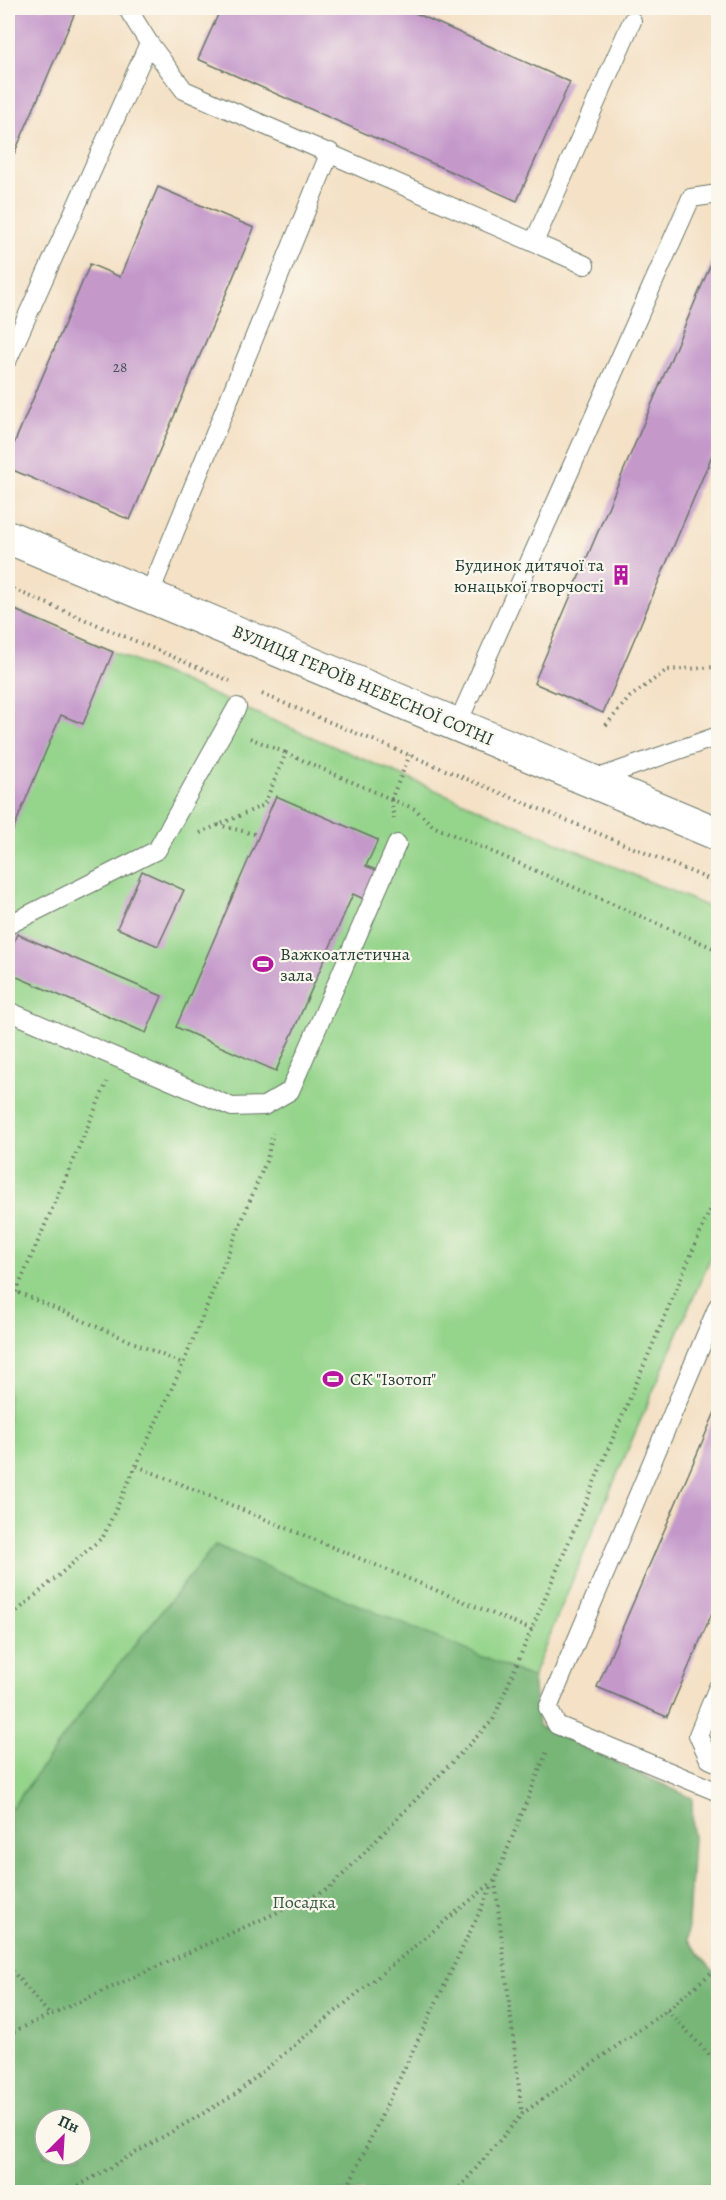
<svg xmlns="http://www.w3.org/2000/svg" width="726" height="2200" font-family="Alegreya,serif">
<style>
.green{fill:#94d48b;stroke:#5a8860;stroke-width:1.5}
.forest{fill:#77b677;stroke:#4b7a56;stroke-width:1.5;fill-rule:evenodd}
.building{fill:#c499ca}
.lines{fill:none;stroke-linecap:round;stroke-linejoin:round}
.lane-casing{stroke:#6a7667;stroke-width:20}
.street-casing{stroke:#6a7667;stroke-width:35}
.path{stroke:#6a7667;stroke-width:4;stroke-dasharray:1.5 4.5;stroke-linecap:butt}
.lane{stroke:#fff;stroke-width:18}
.street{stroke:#fff;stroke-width:33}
.labels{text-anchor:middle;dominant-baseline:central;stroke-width:4.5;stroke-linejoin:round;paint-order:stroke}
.number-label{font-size:15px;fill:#48545a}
.poi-label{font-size:18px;fill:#1f3d34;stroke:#fbf7ec;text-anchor:start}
.street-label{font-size:18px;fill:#1f3d34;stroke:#fbf7ec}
.park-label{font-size:18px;fill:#365b45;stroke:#fbf7ec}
</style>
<rect width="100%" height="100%" fill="#fbf7ec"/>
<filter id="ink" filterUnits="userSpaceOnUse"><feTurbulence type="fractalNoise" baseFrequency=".0167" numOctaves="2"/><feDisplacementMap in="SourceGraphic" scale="12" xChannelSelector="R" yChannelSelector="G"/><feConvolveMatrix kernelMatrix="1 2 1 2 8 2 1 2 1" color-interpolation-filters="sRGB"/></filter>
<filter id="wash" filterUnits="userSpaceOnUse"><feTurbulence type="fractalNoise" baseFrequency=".008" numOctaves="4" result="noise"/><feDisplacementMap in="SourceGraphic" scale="24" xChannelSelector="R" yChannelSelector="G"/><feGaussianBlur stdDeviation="1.35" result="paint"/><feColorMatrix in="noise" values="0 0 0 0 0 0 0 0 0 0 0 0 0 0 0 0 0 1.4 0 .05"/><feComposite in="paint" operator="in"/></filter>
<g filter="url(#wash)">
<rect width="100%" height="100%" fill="#f4e1c6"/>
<path class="green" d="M 8,607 L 718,911 L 718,1240 L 598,1519 L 460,1852 L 8,2053 Z"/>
<path class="forest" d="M 215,1545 L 533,1678 L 538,1726 L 692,1798 L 693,1839 L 687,1940 L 718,1976 L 718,2192 L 8,2192 L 8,1805 L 12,1808 L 92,1698 ZM 45,2119 L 81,2119 L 81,2155 L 45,2155 Z"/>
<g id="blocks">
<path class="building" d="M 8,8 L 77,8 L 8,168 Z
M 221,8 L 404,8 L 570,82 L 517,201 L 198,59 Z
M 158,187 L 254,228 L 130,520 L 8,468 L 8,458 L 90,264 L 120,277 Z
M 718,247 L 718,441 L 603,713 L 534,683 Z
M 8,607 L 113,652 L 83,724 L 61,715 L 8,842 Z
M 276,796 L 378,840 L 366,866 L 381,872 L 368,901 L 353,894 L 276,1071 L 176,1027 Z
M 142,871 L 184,890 L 158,946 L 117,928 Z
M 17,934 L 162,996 L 146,1033 L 8,973 L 8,956 Z
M 718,1405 L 718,1599 L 667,1717 L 597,1687 Z"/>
</g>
</g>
<g filter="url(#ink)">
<use href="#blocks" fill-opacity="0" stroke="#6a7667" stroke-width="1.5"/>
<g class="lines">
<g class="lane-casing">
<path id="lane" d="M 130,8 L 129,11 L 149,43 L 184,90 L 585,265
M 534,242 L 632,21
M 8,359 L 149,43
M 149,595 L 330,152
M 457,725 L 691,198 L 718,194
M 593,780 L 718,736
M 8,925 L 157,850 L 237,707
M 8,1011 L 232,1107 L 264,1106 L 290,1091 L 397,844
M 718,1306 L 548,1708 L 557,1725 L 718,1792
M 718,1687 L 698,1735 L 709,1759 L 718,1763"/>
</g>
<g class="street-casing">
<path id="street" d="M 8,537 L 718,834"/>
</g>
<path class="path" d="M 708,466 L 718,471
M 8,587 L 230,681
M 262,694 L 718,883
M 606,725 L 630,697 L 667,670 L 718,667
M 250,738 L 286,753
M 391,799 L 415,809 L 433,826 L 718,950
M 391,800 L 394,819
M 218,825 L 259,835
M 200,833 L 264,805 L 286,753 L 391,799 L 410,755
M 8,1288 L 183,1364
M 16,1292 L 107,1082
M 137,1466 L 532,1630
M 8,1619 L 103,1537 L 183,1364 L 267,1159 L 273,1133
M 495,1881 L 522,2114
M 8,1966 L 50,2015
M 667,2010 L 718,2064
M 8,2034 L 329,1889 L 493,1720 L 718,1191
M 68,2192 L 233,2096 L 495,1880 L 547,1751
M 345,2192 L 493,1884
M 456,2192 L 522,2114 L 667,2010 L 718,1967"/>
<use href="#lane" class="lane"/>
<use href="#street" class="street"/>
</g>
</g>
<defs>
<g id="building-bare" transform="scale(1.62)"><path d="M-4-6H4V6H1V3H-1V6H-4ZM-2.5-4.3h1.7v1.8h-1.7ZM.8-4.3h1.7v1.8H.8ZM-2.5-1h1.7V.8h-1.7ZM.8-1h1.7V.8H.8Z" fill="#b5179e" stroke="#fbf7ec" stroke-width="2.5" paint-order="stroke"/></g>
<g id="stadium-bare" transform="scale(1.62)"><path d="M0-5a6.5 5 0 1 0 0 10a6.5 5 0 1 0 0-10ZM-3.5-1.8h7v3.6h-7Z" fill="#b5179e" stroke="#fbf7ec" stroke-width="2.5" paint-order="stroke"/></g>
</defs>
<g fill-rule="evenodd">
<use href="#building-bare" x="621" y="575"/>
<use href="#stadium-bare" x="263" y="964"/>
<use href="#stadium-bare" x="333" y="1379"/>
</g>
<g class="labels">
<g class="number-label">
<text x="120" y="367">28</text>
</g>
<g class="poi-label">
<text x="604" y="565" text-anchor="end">Будинок дитячої та<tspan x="604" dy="21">юнацької творчості</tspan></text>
<text x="280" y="954">Важкоатлетична<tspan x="280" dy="21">зала</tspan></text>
<text x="350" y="1379">СК "Ізотоп"</text>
</g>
<g class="street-label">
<text transform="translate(363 685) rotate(23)">ВУЛИЦЯ ГЕРОЇВ НЕБЕСНОЇ СОТНІ</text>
</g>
<g class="park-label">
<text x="304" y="1902">Посадка</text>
</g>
</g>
<rect width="726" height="2200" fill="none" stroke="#fbf7ec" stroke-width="30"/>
<g transform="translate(63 2137) rotate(24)"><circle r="28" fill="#fbf7ec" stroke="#a3ada2" stroke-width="1.5"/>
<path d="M0-4.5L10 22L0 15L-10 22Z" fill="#b5179e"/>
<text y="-9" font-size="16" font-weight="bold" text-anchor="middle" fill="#1f3d34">Пн</text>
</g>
</svg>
